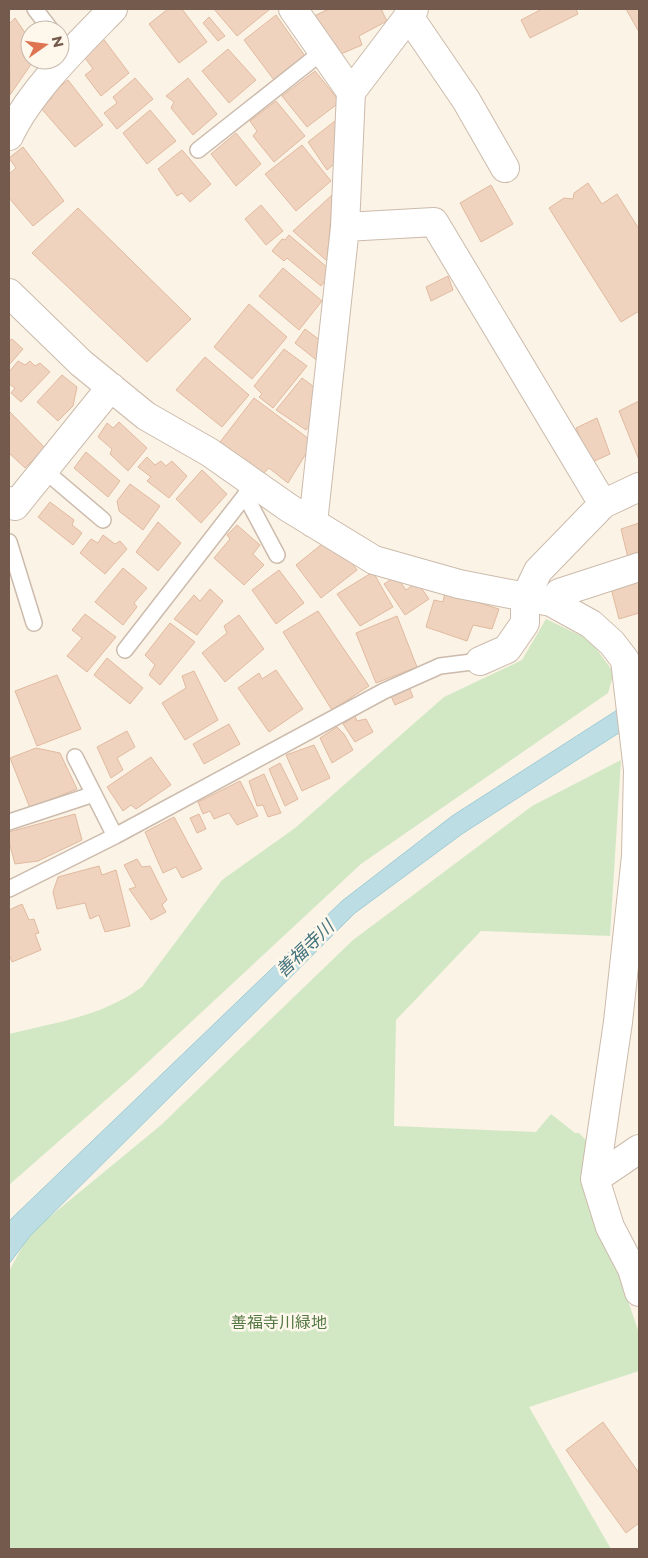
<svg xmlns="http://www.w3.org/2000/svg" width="648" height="1558" font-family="Montserrat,'Noto Sans JP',sans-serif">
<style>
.green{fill:#d2e8c5}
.water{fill:#bbdde3;stroke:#a2ccd5}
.building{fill:#efd3be;stroke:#e1baa0}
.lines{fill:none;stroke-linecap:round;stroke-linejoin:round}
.lane-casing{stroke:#ccbbac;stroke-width:18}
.street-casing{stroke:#ccbbac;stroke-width:30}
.lane{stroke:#fff;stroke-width:15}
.street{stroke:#fff;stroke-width:28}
.labels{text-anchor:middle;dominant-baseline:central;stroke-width:5;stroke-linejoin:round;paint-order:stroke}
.park-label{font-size:16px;fill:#537844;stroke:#fef7eb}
.water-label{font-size:18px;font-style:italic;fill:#43737e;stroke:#fef7eb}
</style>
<rect width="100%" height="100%" fill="#fbf3e5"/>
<path class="green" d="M 546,619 L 590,640 L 614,673 L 608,693 L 361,864 L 132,1077 L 9,1185 L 9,1034 C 54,1023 103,1016 142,987 L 222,880 L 295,828 L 444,697 L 522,660 Z
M 621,760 L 610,936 L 481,931 L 396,1020 L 394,1126 L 536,1132 L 551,1114 L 575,1133 L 579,1133 L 589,1143 L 585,1174 L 639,1333 L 639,1371 L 529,1407 L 611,1549 L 9,1549 L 9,1271 L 30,1233 L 161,1125 L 353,940 L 532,806 Z"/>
<path class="water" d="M 639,696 L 639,720 L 462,834 L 355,913 L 30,1236 L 9,1264 L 9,1222 L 11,1219 L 342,901 L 452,816 Z"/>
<path class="building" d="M 168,9 L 182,9 L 207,42 L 179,63 L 149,24 Z
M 214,9 L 270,9 L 237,36 Z
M 329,9 L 381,9 L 387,21 L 359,36 L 362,45 L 336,56 L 314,16 Z
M 542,9 L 576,9 L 578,14 L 530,38 L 521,20 Z
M 626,9 L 639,9 L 639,32 Z
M 276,15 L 305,56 L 274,80 L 244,40 Z
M 209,17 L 225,36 L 218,41 L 203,23 Z
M 15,18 L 30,40 L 30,60 L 34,60 L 10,95 L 9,24 Z
M 102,37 L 129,73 L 101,96 L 85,75 L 93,69 L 81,52 Z
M 228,49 L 256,80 L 229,103 L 202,71 Z
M 315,71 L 340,102 L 307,127 L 282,96 Z
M 135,78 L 153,99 L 117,129 L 104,113 L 117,103 L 113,97 Z
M 188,78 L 217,114 L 193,135 L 171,108 L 174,102 L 166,96 Z
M 68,80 L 103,125 L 75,147 L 40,107 L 52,98 L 50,94 Z
M 276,101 L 305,136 L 274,162 L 253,136 L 257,131 L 250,121 Z
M 150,110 L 176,141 L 147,164 L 123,133 Z
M 340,117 L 340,159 L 327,170 L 308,142 Z
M 236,133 L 261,164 L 236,186 L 211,154 Z
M 302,145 L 331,181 L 296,211 L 265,174 Z
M 23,147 L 64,201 L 33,226 L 9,198 L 9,174 L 16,168 L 9,158 Z
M 182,150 L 211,184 L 190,202 L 182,193 L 177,196 L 158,169 Z
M 588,183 L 602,204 L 617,194 L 639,229 L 639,311 L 621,322 L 549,208 L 564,198 L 573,199 L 574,193 Z
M 491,185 L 513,224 L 481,242 L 460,203 Z
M 333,194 L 327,261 L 293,231 Z
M 261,205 L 283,231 L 266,245 L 245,219 Z
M 78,208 L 191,319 L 147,362 L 32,253 Z
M 289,235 L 328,268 L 325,281 L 321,286 L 287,258 L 284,261 L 272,251 L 282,239 L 285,240 Z
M 283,268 L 322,301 L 299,330 L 259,296 Z
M 448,276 L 453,290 L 431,301 L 426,287 Z
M 249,304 L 287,337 L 252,379 L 214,347 Z
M 305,329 L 321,341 L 319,362 L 295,343 Z
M 12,339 L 23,349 L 9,365 L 9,341 Z
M 284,349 L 307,366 L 273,408 L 259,397 L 262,394 L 254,386 Z
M 205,357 L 249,395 L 222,427 L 176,390 Z
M 18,361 L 25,365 L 30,361 L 35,366 L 40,363 L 50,372 L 21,402 L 11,393 L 15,388 L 9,384 L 9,372 Z
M 62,375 L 77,387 L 73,406 L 58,421 L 37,402 Z
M 302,378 L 317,389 L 316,417 L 306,430 L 276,410 Z
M 254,398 L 313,442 L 288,483 L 269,468 L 261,476 L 217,446 Z
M 639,401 L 639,460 L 619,411 Z
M 9,411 L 45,448 L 25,468 L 9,453 Z
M 597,418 L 610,454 L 588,464 L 584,447 L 576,428 Z
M 119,422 L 147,448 L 128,471 L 110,454 L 112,449 L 98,437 L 107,423 L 113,428 Z
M 86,452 L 120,481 L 108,497 L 74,468 Z
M 147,457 L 155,465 L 161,461 L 166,466 L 172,461 L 187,476 L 169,498 L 147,481 L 151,477 L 138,467 Z
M 202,470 L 227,494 L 201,523 L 176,499 Z
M 130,484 L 160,506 L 143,530 L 119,511 L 117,501 Z
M 50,502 L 74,520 L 72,525 L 82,533 L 73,545 L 38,517 Z
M 158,522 L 181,543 L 158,571 L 136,552 Z
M 639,523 L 639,554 L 628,558 L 621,529 Z
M 237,525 L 260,545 L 253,554 L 264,565 L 244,585 L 214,558 L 230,539 L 227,535 Z
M 103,535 L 115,544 L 120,541 L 127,549 L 105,574 L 80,553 L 91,539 L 98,543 Z
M 327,540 L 341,546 L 357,570 L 321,598 L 296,565 Z
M 123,568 L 147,588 L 134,603 L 137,607 L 123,625 L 95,602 Z
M 279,570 L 304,603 L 276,624 L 252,590 Z
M 373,572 L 393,607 L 360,626 L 337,594 Z
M 396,576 L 406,590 L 417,582 L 429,599 L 405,615 L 384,584 Z
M 639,580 L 639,613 L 619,619 L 611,588 Z
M 210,589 L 223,601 L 197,635 L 174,619 L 194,595 L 200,601 Z
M 445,592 L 499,609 L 492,629 L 473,625 L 467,641 L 426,627 L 434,600 L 443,602 Z
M 318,611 L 369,686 L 332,710 L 283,632 Z
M 85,614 L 116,637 L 87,672 L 67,656 L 82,638 L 72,630 Z
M 239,615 L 264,649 L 225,682 L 202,653 L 227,633 L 224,626 Z
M 397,616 L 417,667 L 376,683 L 356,633 Z
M 170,623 L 195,642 L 160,685 L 149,675 L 155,665 L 145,655 Z
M 107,658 L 143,688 L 130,704 L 94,675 Z
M 276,670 L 303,709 L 269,732 L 238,688 L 259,673 L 262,679 Z
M 194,671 L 218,720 L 185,740 L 162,703 L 186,688 L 182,676 Z
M 57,675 L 81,729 L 37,746 L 15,691 Z
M 409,687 L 413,697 L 395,705 L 391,696 Z
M 355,716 L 357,721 L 366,719 L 373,732 L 355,742 L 343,724 Z
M 229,724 L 240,744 L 204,764 L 193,744 Z
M 337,727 L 344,734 L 353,750 L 332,763 L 320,738 Z
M 127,731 L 135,747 L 117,758 L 123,770 L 111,778 L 97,747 Z
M 314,745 L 330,778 L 302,791 L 286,755 Z
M 36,748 L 60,753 L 77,789 L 30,808 L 10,758 Z
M 151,757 L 171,785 L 136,809 L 131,805 L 123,811 L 107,787 Z
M 280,763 L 298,799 L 285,806 L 269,769 Z
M 264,774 L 281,813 L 268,817 L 263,805 L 257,806 L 249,781 Z
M 240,781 L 258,816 L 237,825 L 229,813 L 214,819 L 210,811 L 203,814 L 198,802 Z
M 75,814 L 82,840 L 38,861 L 15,864 L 9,842 L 9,832 Z
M 199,814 L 206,829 L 197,833 L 190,818 Z
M 174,817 L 202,869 L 182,878 L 176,867 L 163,873 L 145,832 Z
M 137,859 L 142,867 L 150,866 L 167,900 L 162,905 L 166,912 L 151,920 L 129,889 L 136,887 L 124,865 Z
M 99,866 L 102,875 L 116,870 L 130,926 L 105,932 L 99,915 L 90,919 L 85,903 L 57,909 L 53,892 L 58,877 Z
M 22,904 L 29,920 L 34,919 L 39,933 L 35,934 L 41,950 L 12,962 L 9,954 L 9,910 Z
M 603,1422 L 639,1473 L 639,1523 L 626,1533 L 566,1450 Z"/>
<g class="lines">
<g class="lane-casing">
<path id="lane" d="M 35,9 L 51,30
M 198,150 L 322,52
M 44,470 L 103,520
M 245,495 L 277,555
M 9,542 L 34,623
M 125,650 L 254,484
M 75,757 L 115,836
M 9,822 L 94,794
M 9,889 L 115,836 L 384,691 L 440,666 L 480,661"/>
</g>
<g class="street-casing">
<path id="street" d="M 293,9 L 351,92
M 408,15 L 466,100 L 505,168
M 9,136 C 30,91 78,45 113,9
M 345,227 L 434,222 L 603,504
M 9,293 L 81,363 L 146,416 L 209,452 L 289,508 L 374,560 L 459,584 L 551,602 L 591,624 L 612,643 L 625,660 L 638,770 L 636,856 L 618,1022 L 595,1179 L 610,1227 L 632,1269 L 639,1292
M 9,501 L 15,506 L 111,387
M 313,523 L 345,227 L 351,92 L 414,9
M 551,602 L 559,593 L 639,567
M 480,661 L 507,649 L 525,623 L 525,598 L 538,571 L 603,504 L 639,487
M 595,1179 L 639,1149"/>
</g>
<use href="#lane" class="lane"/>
<use href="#street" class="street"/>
</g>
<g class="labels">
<g class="park-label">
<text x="279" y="1322">善福寺川緑地</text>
</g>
<g class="water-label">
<text transform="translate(305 949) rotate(-44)">善福寺川</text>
</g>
</g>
<rect width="648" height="1558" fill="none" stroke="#735a4c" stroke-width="20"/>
<g transform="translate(45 45) rotate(76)"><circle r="24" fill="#fef7eb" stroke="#c6b8ab"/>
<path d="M0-4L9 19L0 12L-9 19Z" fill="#de7451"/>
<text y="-8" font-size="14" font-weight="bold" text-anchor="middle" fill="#735a4c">N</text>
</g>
</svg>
